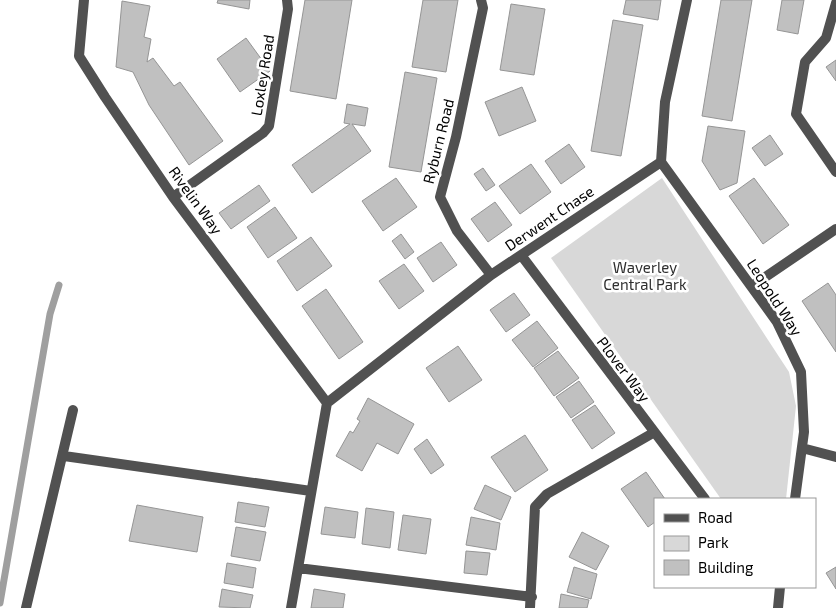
<svg xmlns="http://www.w3.org/2000/svg" width="836" height="608" font-family="'Exo 2',sans-serif">
<style>
.green{fill:#d8d8d8}
.lines{fill:none;stroke-linecap:round;stroke-linejoin:round}
.stream{stroke:#9f9f9f;stroke-width:7}
.building{fill:#c0c0c0;stroke:#959595}
.street{stroke:#515151;stroke-width:10}
.labels{text-anchor:middle;dominant-baseline:central;stroke-width:5;stroke-linejoin:round;paint-order:stroke}
.street-label{font-size:15px;fill:#000;stroke:#fff}
.park-label{font-size:15px;fill:#2f2f2f;stroke:#fff}
</style>
<rect width="100%" height="100%" fill="#fff"/>
<path class="green" d="M 662,178 L 789,372 L 796,406 L 786,499 L 721,499 L 551,258 Z"/>
<g class="lines">
<path class="stream" d="M 0,603 L 50,314 L 59,285"/>
</g>
<path class="building" d="M 218,0 L 250,0 L 249,9 L 217,3 Z
M 305,0 L 352,0 L 336,99 L 290,91 Z
M 423,0 L 458,0 L 446,72 L 412,67 Z
M 626,0 L 661,0 L 658,20 L 623,14 Z
M 721,0 L 752,0 L 732,121 L 702,116 Z
M 782,0 L 804,0 L 798,34 L 777,30 Z
M 122,1 L 150,6 L 144,37 L 151,39 L 147,62 L 153,58 L 174,86 L 180,82 L 223,141 L 189,165 L 149,105 L 133,72 L 116,67 Z
M 511,4 L 545,9 L 534,75 L 500,70 Z
M 613,20 L 643,25 L 621,156 L 591,151 Z
M 246,38 L 270,71 L 240,92 L 217,59 Z
M 836,60 L 836,81 L 826,67 Z
M 405,72 L 437,78 L 421,172 L 389,167 Z
M 522,87 L 536,121 L 499,136 L 485,102 Z
M 347,104 L 368,108 L 365,126 L 352,124 L 371,151 L 312,193 L 292,165 L 350,124 L 344,123 Z
M 708,126 L 745,131 L 737,183 L 720,190 L 702,161 Z
M 770,135 L 783,154 L 765,166 L 752,148 Z
M 569,144 L 585,167 L 561,184 L 545,161 Z
M 531,164 L 551,192 L 520,214 L 499,186 Z
M 483,168 L 495,185 L 486,191 L 474,174 Z
M 396,178 L 417,207 L 383,231 L 362,201 Z
M 754,178 L 789,225 L 763,244 L 729,196 Z
M 259,185 L 270,201 L 231,229 L 219,213 Z
M 495,202 L 512,225 L 488,242 L 471,219 Z
M 275,207 L 297,238 L 268,258 L 247,227 Z
M 401,234 L 414,252 L 405,259 L 392,241 Z
M 311,237 L 332,266 L 297,291 L 277,261 Z
M 441,242 L 457,265 L 433,282 L 417,258 Z
M 404,264 L 424,291 L 399,309 L 379,281 Z
M 828,283 L 836,295 L 836,352 L 802,301 Z
M 326,289 L 363,342 L 339,359 L 302,306 Z
M 514,293 L 530,315 L 506,332 L 490,310 Z
M 537,321 L 558,348 L 533,367 L 512,340 Z
M 458,346 L 482,380 L 449,402 L 426,368 Z
M 558,351 L 579,378 L 554,396 L 534,368 Z
M 579,381 L 594,402 L 571,418 L 556,397 Z
M 368,398 L 414,424 L 398,454 L 377,443 L 362,471 L 336,456 L 350,431 L 353,433 L 360,421 L 357,419 Z
M 595,405 L 615,433 L 592,449 L 572,420 Z
M 525,435 L 548,470 L 515,492 L 491,457 Z
M 427,439 L 444,465 L 431,474 L 414,449 Z
M 646,472 L 665,499 L 655,499 L 655,522 L 648,527 L 621,489 Z
M 485,485 L 511,497 L 501,520 L 474,509 Z
M 238,502 L 269,507 L 265,527 L 235,522 Z
M 137,505 L 203,517 L 197,552 L 129,541 Z
M 325,507 L 358,512 L 355,538 L 321,534 Z
M 366,508 L 394,512 L 390,548 L 362,544 Z
M 403,515 L 431,519 L 426,554 L 398,550 Z
M 471,517 L 500,523 L 496,550 L 466,545 Z
M 236,527 L 266,532 L 260,561 L 231,556 Z
M 582,532 L 609,546 L 596,570 L 569,557 Z
M 466,551 L 490,553 L 487,575 L 464,573 Z
M 227,563 L 256,568 L 253,588 L 224,583 Z
M 574,567 L 597,574 L 591,599 L 567,592 Z
M 836,567 L 836,589 L 826,573 Z
M 222,589 L 253,595 L 250,608 L 219,607 Z
M 314,589 L 345,594 L 343,608 L 311,608 Z
M 561,594 L 589,600 L 587,608 L 559,608 Z"/>
<g class="lines">
<path class="street" d="M 84,0 L 79,56 L 105,97 L 173,197 L 327,403
M 481,0 L 483,8 L 456,137 L 440,197 L 457,231 L 491,275
M 836,3 L 826,38 L 805,62 L 796,114 L 836,172
M 661,162 L 777,322 L 801,372 L 804,432 L 795,499
M 173,197 L 263,133 L 269,126 L 288,9 L 287,0
M 521,255 L 705,499
M 752,286 L 836,229
M 327,403 L 491,275 L 661,162 L 665,102 L 687,0
M 802,448 L 836,457
M 64,456 L 311,491
M 298,568 L 532,597
M 26,608 L 73,410
M 291,608 L 327,403
M 530,608 L 535,507 L 547,494 L 653,433
M 778,608 L 780,587"/>
</g>
<g class="labels">
<g class="street-label">
<text transform="translate(262 75) rotate(-81)">Loxley Road</text>
<text transform="translate(438 141) rotate(-76)">Ryburn Road</text>
<text transform="translate(196 200) rotate(54)">Rivelin Way</text>
<text transform="translate(549 218) rotate(-34)">Derwent Chase</text>
<text transform="translate(775 297) rotate(57)">Leopold Way</text>
<text transform="translate(624 369) rotate(53)">Plover Way</text>
</g>
<g class="park-label">
<text x="645" y="267">Waverley<tspan x="645" dy="17">Central Park</tspan></text>
</g>
</g>
<rect x="654" y="498" width="162" height="90" fill="#ffffff" stroke="#999999"/>
<rect x="664" y="514" width="25" height="8" fill="#515151" stroke="#999999"/>
<text x="698" y="523" font-size="15" fill="#000000">Road</text>
<rect x="664" y="536" width="25" height="15" fill="#d8d8d8" stroke="#999999"/>
<text x="698" y="548" font-size="15" fill="#000000">Park</text>
<rect x="664" y="560" width="25" height="15" fill="#c0c0c0" stroke="#999999"/>
<text x="698" y="573" font-size="15" fill="#000000">Building</text>
</svg>
